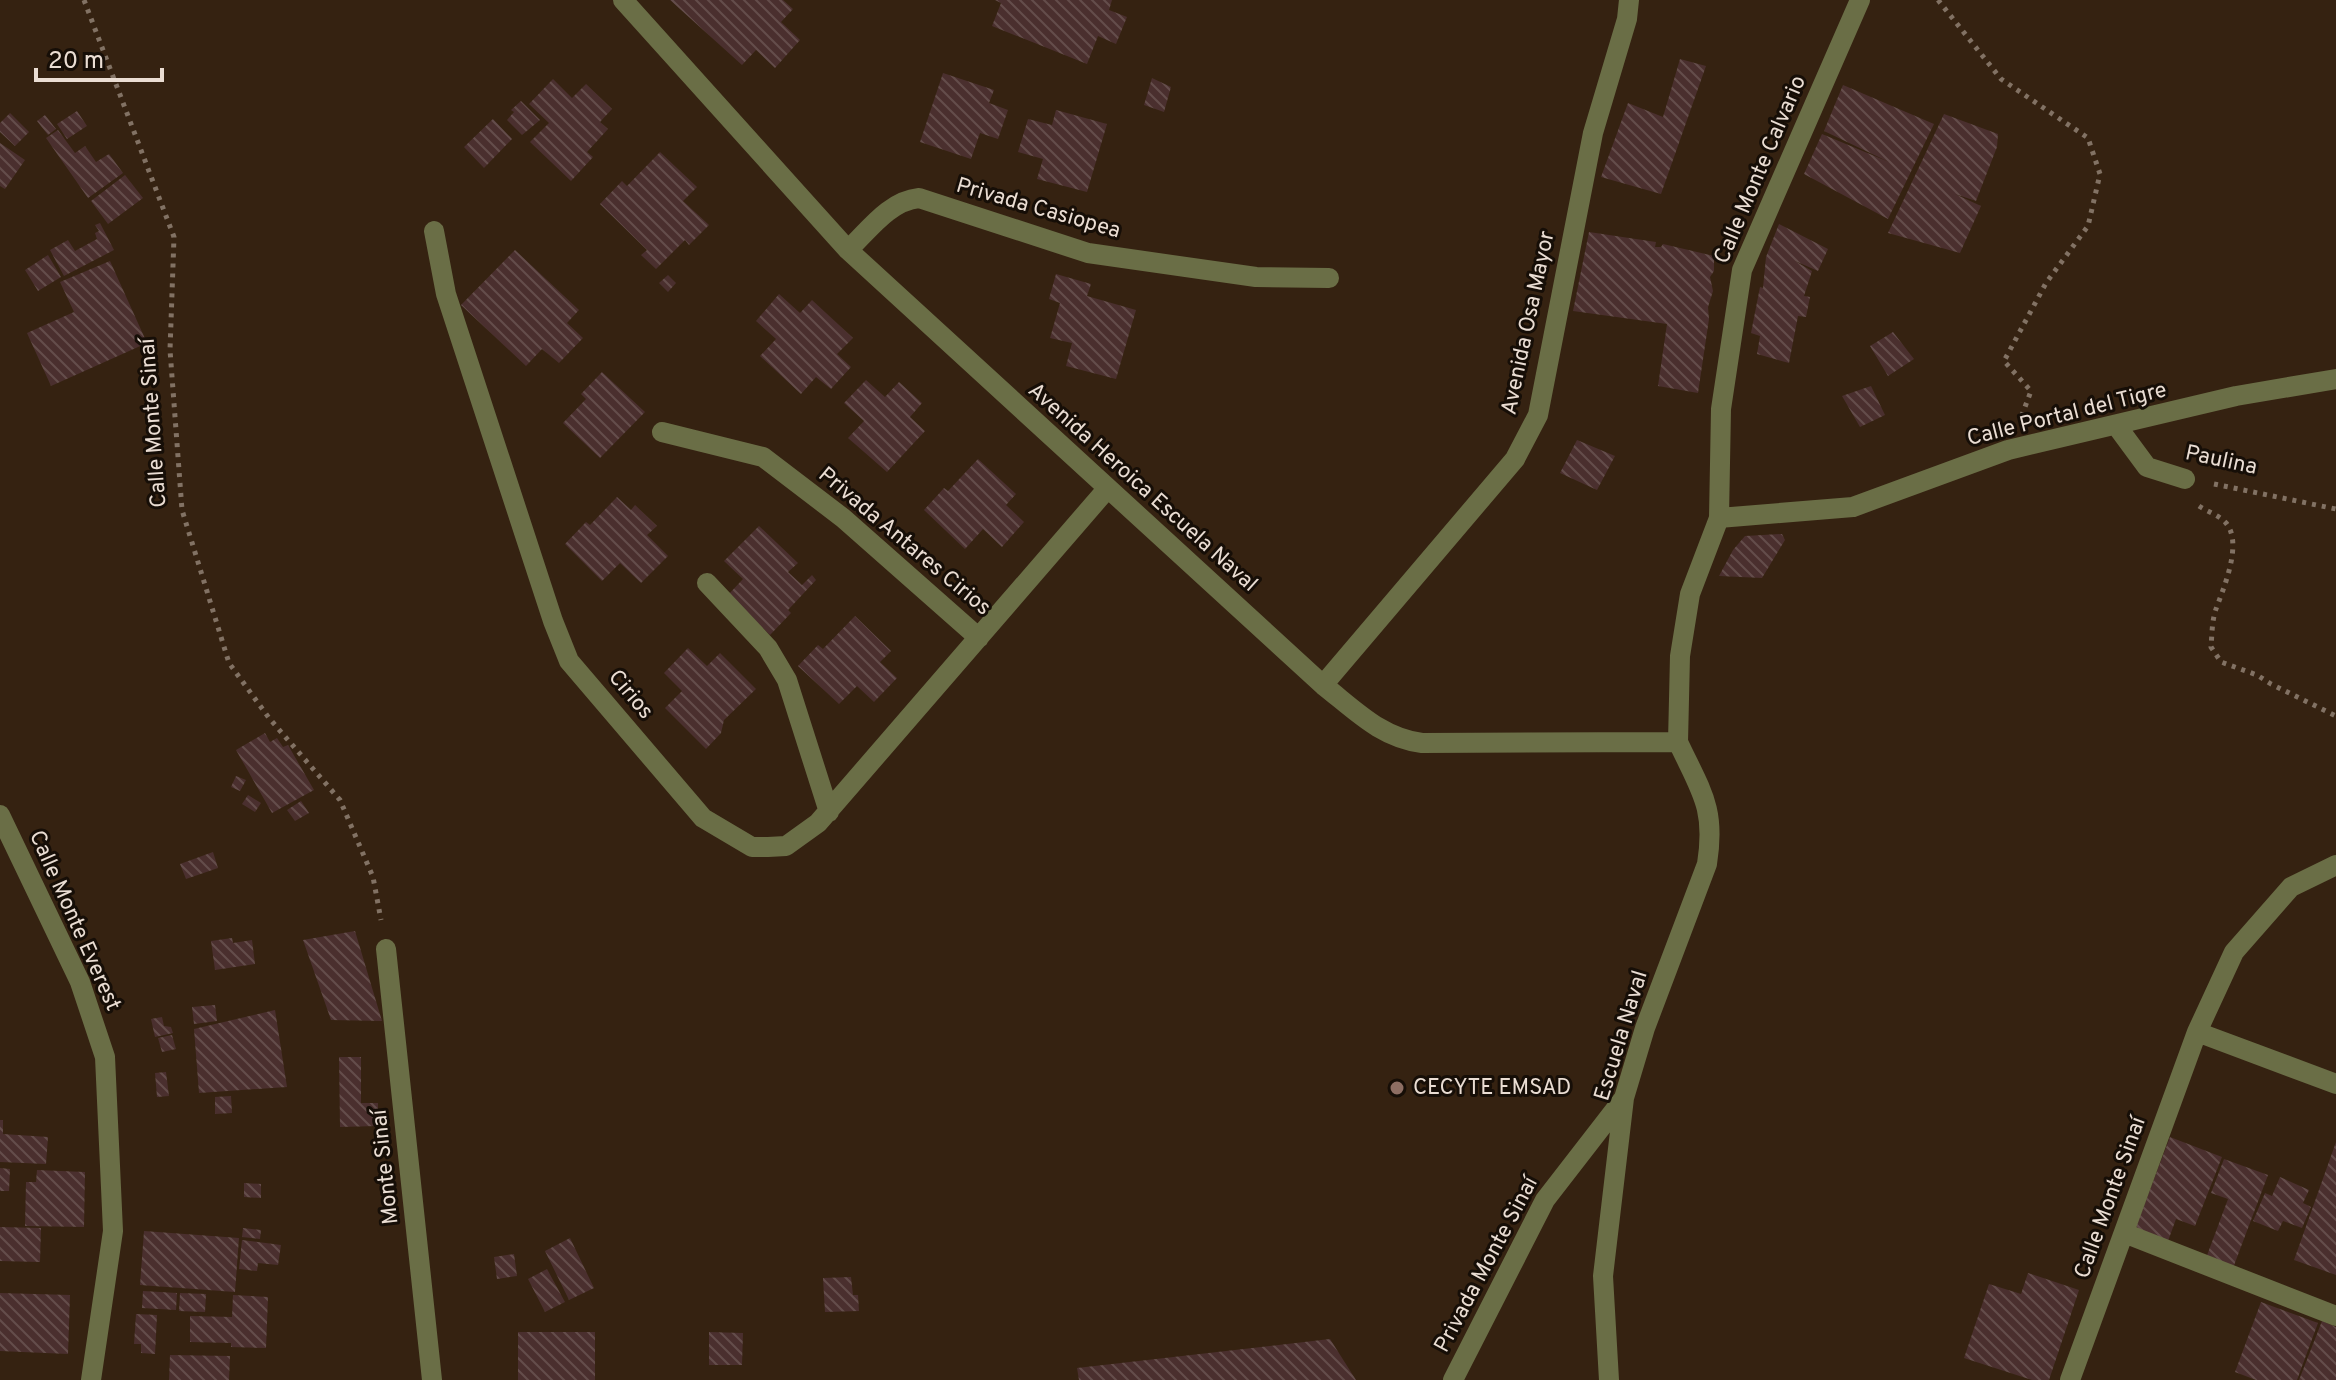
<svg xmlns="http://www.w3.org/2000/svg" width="2336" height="1380" font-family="Overpass,sans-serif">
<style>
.building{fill:url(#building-back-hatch)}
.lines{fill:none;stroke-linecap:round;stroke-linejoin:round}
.path{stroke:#827264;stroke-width:5;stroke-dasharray:4 6;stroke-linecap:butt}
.minor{stroke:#6a6e46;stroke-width:20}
.education-dot{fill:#8d6e63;stroke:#160e07;stroke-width:3}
.labels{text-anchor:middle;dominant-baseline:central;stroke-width:6;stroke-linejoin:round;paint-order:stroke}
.street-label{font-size:22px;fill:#eaddd3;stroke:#160e07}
.poi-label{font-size:22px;fill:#eaddd3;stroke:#160e07;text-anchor:start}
</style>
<defs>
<pattern id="building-back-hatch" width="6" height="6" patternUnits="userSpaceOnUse" patternTransform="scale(2)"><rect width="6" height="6" fill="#4a2f2e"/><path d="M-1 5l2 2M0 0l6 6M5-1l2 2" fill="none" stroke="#644d4b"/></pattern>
</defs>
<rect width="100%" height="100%" fill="#352211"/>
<path class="building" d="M 670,0 L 783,0 L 793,9 L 781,22 L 800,40 L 775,68 L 756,50 L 742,65 Z
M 995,0 L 1112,0 L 1109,10 L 1127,17 L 1116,44 L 1098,36 L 1087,64 L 992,26 L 1001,3 Z
M 1680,59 L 1706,66 L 1661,194 L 1601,177 L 1628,103 L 1663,117 Z
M 943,73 L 994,90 L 989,103 L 1008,110 L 998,139 L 980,133 L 971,159 L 920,142 Z
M 1152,78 L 1171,87 L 1164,112 L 1144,105 Z
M 553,79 L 572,98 L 586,84 L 612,109 L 600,122 L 608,129 L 587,152 L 593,157 L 571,181 L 530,142 L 549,123 L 529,104 Z
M 1843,85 L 1934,124 L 1888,219 L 1804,174 L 1822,134 L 1889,162 L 1824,131 Z
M 521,101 L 540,120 L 522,135 L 507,120 L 514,112 L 511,110 Z
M 1056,110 L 1107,124 L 1087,192 L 1037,179 L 1043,159 L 1018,152 L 1028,119 L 1052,125 Z
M 77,111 L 87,126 L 67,139 L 57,124 Z
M 10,113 L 29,132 L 15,146 L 0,132 L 0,123 Z
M 1944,114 L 1998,134 L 1997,147 L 1976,201 L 1955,194 L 1981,206 L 1960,253 L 1888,233 Z
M 45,115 L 56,129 L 48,135 L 37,121 Z
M 493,119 L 512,139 L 484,168 L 464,147 Z
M 58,130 L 75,153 L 85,146 L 96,162 L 109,154 L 123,173 L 88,198 L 46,138 Z
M 0,143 L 25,160 L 5,189 L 0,186 Z
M 660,152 L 697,187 L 683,201 L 709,225 L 689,245 L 685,240 L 656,269 L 641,255 L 647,250 L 600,204 L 622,181 L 627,186 Z
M 125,175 L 143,198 L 108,224 L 91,201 Z
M 100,223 L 114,250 L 64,276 L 50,250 L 68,240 L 75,251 L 97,239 L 95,233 L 99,231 L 95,225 Z
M 1779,224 L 1828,249 L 1818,271 L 1795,261 L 1812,271 L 1804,296 L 1810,297 L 1806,317 L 1798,316 L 1789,363 L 1757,354 L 1760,336 L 1751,333 L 1760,287 L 1763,288 L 1766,257 Z
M 1589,232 L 1656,242 L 1655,247 L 1661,247 L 1663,244 L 1714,256 L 1714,271 L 1710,277 L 1713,291 L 1708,307 L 1709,319 L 1698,393 L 1658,386 L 1667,324 L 1573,311 Z
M 515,250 L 579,310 L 567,323 L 583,338 L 559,363 L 542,349 L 526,366 L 461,305 Z
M 48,255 L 61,277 L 38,291 L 25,270 Z
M 110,261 L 147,343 L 51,386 L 27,333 L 74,312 L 60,282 Z
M 1056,274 L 1091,284 L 1087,296 L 1136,310 L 1116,379 L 1066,366 L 1072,343 L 1050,338 L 1060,303 L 1049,299 Z
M 668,275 L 676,283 L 668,292 L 659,283 Z
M 779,294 L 800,313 L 812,300 L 853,338 L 837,354 L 851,367 L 831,389 L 816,377 L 801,394 L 760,356 L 776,339 L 756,321 Z
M 1893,332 L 1914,359 L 1888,376 L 1870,346 Z
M 602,372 L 645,412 L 600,458 L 563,423 L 586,399 L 581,394 Z
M 866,380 L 885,397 L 899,382 L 922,403 L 910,417 L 925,431 L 887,472 L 848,438 L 864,421 L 844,403 Z
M 1871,386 L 1885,415 L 1860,427 L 1842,396 Z
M 1577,440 L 1615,456 L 1597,490 L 1560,473 Z
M 978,459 L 1016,494 L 1006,505 L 1024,522 L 1002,547 L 983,529 L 965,549 L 924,510 L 944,488 L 948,491 Z
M 617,497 L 631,510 L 635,505 L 657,526 L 647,535 L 668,556 L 641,583 L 620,563 L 602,581 L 565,544 L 586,522 L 590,525 Z
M 759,526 L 798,563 L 788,572 L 802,585 L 812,575 L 816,580 L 788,610 L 791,613 L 770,635 L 728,595 L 743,579 L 724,561 Z
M 1782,534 L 1785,540 L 1762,578 L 1719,576 L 1733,550 L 1745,536 Z
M 855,616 L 891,651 L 880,662 L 897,678 L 874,702 L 857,686 L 839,704 L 798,666 L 818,645 L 823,649 Z
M 688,648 L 707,666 L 720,653 L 756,689 L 724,720 L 721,733 L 706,749 L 665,708 L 682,691 L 664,673 Z
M 265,733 L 270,742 L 277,738 L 283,747 L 288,745 L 314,790 L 272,813 L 236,750 Z
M 236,776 L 246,780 L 240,791 L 231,787 Z
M 248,795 L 261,803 L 255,812 L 242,804 Z
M 301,801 L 309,813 L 295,821 L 287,810 Z
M 213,852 L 218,868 L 186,879 L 180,864 Z
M 355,931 L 382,1021 L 331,1020 L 303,940 Z
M 232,938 L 233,943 L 252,940 L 255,964 L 215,970 L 211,941 Z
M 215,1005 L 217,1021 L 194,1024 L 192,1007 Z
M 275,1010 L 287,1087 L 199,1093 L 194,1029 Z
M 162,1017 L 164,1026 L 171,1027 L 173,1033 L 155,1037 L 151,1019 Z
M 172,1035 L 176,1049 L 162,1052 L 158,1038 Z
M 339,1057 L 361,1057 L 361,1103 L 378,1103 L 378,1126 L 340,1127 Z
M 166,1072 L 169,1096 L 157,1097 L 155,1073 Z
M 231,1096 L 232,1113 L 215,1114 L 215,1097 Z
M 0,1120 L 3,1120 L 3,1134 L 48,1137 L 46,1164 L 0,1162 Z
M 2170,1137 L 2222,1157 L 2195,1226 L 2176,1219 L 2168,1241 L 2135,1229 Z
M 2336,1142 L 2336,1275 L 2294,1260 Z
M 2224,1159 L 2268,1175 L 2233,1268 L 2206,1258 L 2228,1199 L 2211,1193 Z
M 0,1168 L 10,1169 L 9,1191 L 0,1191 Z
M 37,1170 L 85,1172 L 84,1227 L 25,1226 L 26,1182 L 36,1182 Z
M 2280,1177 L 2309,1190 L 2303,1203 L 2311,1207 L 2302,1228 L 2283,1221 L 2278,1231 L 2253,1221 L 2265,1193 L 2272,1196 Z
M 244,1183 L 261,1184 L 261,1198 L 244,1197 Z
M 0,1227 L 41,1228 L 40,1262 L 0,1261 Z
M 243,1228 L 261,1230 L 260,1239 L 242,1237 Z
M 144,1231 L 239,1238 L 235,1292 L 140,1285 Z
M 570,1238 L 594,1288 L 569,1300 L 545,1251 Z
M 242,1240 L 281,1245 L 278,1265 L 258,1263 L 257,1271 L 239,1269 Z
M 514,1254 L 517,1276 L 497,1279 L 494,1257 Z
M 547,1269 L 565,1302 L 545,1312 L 528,1279 Z
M 2028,1273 L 2079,1290 L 2049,1380 L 2032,1380 L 1964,1358 L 1989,1284 L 2021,1294 Z
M 851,1277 L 853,1295 L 858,1295 L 859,1311 L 825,1312 L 823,1278 Z
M 143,1291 L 177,1293 L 176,1310 L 142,1308 Z
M 0,1293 L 70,1295 L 68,1354 L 0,1351 Z
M 180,1293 L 206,1294 L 205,1312 L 179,1311 Z
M 233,1295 L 268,1297 L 266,1348 L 231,1347 L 231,1343 L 190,1342 L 190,1316 L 232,1317 Z
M 2261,1302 L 2318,1323 L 2297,1380 L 2256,1380 L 2235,1372 Z
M 136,1314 L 157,1315 L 155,1354 L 141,1353 L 141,1344 L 134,1344 Z
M 2322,1321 L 2336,1327 L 2336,1380 L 2299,1380 Z
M 518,1332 L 595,1332 L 595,1380 L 518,1380 Z
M 709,1332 L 743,1333 L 742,1365 L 709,1365 Z
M 1330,1339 L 1356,1380 L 1079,1380 L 1077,1368 Z
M 170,1355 L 230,1356 L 229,1380 L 169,1380 Z"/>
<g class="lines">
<path class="path" d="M 84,0 L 174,237 L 170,350 L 182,510 L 229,663 L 269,718 L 340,800 L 373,877 L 381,920
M 1938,0 L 2001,79 L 2088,138 L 2100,174 L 2088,226 L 2046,283 L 2004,361 L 2031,391 L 2022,415
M 2214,484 L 2336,509
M 2199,506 C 2208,512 2219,515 2226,523 C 2243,543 2224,587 2216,609 C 2212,620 2212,634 2211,647 L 2221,662 L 2257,675 L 2271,684 L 2336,716"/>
<path class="minor" d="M 623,0 L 848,250 L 1323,685 C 1355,710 1381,738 1422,743 L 1678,742 C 1701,791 1716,808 1707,864 L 1645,1028 L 1624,1098 L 1603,1276 L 1609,1380
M 434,231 L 446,294 L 553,621 L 569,661 L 703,818 L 752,847 L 768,847 L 786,846 L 818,823 L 1107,489
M 848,250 C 869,230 889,201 919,198 L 1088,253 L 1256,277 L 1329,278
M 2116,425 L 2147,467 L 2185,479
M 662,432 L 763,457 L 843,518 L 979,638
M 1719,518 L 1853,507 L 2008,450 L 2236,396 L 2336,379
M 707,583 L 768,648 L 787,680 L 829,812
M 1323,685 L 1515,459 L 1538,415 L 1593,133 L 1627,19 L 1629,0
M 1678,742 L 1680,656 L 1690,594 L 1719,518 L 1721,409 L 1742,270 L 1860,0
M 0,815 L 80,982 L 105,1057 L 113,1231 L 91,1380
M 386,949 L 432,1380
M 2197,1032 L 2336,1084
M 2124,1233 L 2336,1316
M 1453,1380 L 1545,1200 L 1624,1098
M 2070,1380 L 2197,1032 L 2234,952 L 2291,887 L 2336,865"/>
</g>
<circle class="education-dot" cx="1397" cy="1088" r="8"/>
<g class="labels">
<g class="street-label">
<text transform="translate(1761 170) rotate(-67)">Calle Monte Calvario</text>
<text transform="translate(1038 209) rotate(16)">Privada Casiopea</text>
<text transform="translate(1529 323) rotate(-78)">Avenida Osa Mayor</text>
<text transform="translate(2067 415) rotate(-14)">Calle Portal del Tigre</text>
<text transform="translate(154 423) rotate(-94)">Calle Monte Sinaí</text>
<text transform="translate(2221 461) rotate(12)">Paulina</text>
<text transform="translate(1142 488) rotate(42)">Avenida Heroica Escuela Naval</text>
<text transform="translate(904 542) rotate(40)">Privada Antares Cirios</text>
<text transform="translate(630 695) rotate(50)">Cirios</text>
<text transform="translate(74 921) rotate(66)">Calle Monte Everest</text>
<text transform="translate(1622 1036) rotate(-73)">Escuela Naval</text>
<text transform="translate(386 1167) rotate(-96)">Monte Sinaí</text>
<text transform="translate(2111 1198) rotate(-70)">Calle Monte Sinaí</text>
<text transform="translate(1487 1265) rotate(-62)">Privada Monte Sinaí</text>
</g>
<g class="poi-label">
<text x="1413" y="1088">CECYTE EMSAD</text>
</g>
</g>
<path d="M36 68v12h126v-12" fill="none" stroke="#eaddd3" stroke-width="4"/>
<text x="48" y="68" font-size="24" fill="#eaddd3" stroke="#160e07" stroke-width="6" paint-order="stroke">20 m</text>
</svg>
